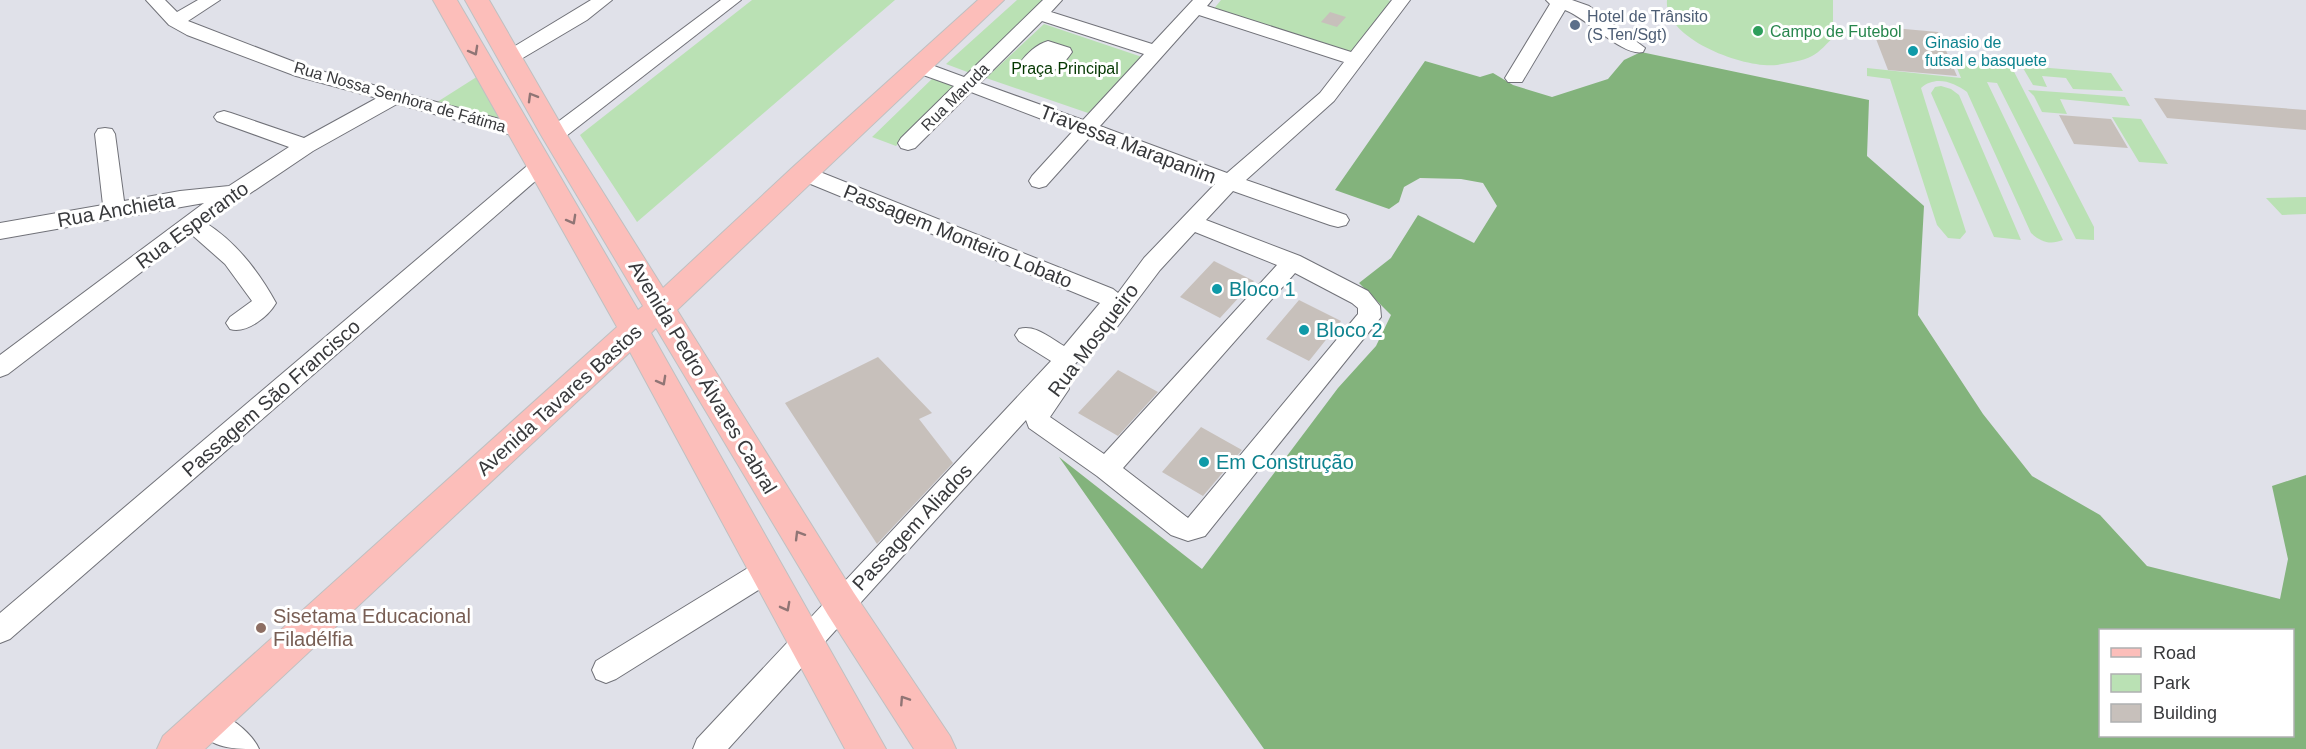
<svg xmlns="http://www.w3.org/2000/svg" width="2306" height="749" font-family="Helvetica,sans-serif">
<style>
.green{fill:#bae1b4}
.forest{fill:#83b37c;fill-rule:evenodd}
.building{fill:#c7c0bb}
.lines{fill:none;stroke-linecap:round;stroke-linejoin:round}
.minor-casing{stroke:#717279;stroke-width:2}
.major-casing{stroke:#bfc0c1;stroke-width:2}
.minor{fill:#fff;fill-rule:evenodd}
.major{fill:#fcbeba;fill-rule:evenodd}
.oneway{stroke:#907575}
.service-dot{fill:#5c6f8a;stroke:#fff;stroke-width:2}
.leisure-dot{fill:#2e9e5b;stroke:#fff;stroke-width:2}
.culture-dot{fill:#0f9aa8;stroke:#fff;stroke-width:2}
.education-dot{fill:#8d6e63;stroke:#fff;stroke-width:2}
.labels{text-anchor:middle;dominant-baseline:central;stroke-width:6;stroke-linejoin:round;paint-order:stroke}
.far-service-label{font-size:16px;fill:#4e5e75;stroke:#fff;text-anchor:start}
.far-leisure-label{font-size:16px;fill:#27864d;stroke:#fff;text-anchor:start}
.far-culture-label{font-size:16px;fill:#0d838f;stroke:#fff;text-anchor:start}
.far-park-label{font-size:16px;fill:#043700;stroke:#fff}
.far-street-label{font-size:16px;fill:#38393c;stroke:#fff}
.street-label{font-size:20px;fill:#38393c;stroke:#fff}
.culture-label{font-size:20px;fill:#0d838f;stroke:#fff;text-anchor:start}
.education-label{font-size:20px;fill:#785e54;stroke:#fff;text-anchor:start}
</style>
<rect width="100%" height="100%" fill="#e0e1e9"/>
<path class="green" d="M 752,0 L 895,0 L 637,222 L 580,135 Z
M 1017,0 L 1044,0 L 970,73 L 946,64 Z
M 1221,0 L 1388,0 L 1394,2 L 1350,54 L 1212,11 Z
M 1667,0 L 1833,0 L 1833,38 C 1827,43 1820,52 1812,56 C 1803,61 1787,63 1777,65 C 1745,69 1663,39 1667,0 Z
M 1044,24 L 1145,58 L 1088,113 L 986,78 Z
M 1953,58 L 2009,62 L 2094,227 L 2094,240 L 2076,239 L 1997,83 L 1987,82 L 2063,240 C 2050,245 2041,242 2031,233 L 1967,92 C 1954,82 1935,75 1921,88 L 1966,232 L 1960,239 L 1948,238 L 1937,225 L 1890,79 L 1867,76 L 1867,68 L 1961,78 Z
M 2020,63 L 2037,67 L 2111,73 L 2123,91 L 2073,89 L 2066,78 L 2042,76 L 2047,87 L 2033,85 Z
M 486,71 L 519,131 L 434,104 Z
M 935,76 L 956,84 L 896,146 L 872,137 Z
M 1941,86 L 1951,89 L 1959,95 L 2021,240 L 1994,237 L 1931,93 L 1935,87 Z
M 2028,90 L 2125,97 L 2130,106 L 2060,99 L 2067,114 L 2042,112 L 2034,96 Z
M 2112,117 L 2141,119 L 2168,164 L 2139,162 Z
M 2306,197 L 2306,214 L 2282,215 L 2266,198 Z"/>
<path class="forest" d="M 1641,52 L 1869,100 L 1867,156 L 1924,206 L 1918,315 L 1983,414 L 2032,476 L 2100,515 L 2147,566 L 2280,599 L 2288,559 L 2272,486 L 2306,475 L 2306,749 L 1264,749 L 1059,457 L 1202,569 L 1338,388 L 1376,346 L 1391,315 L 1359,283 L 1391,258 L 1418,215 L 1474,243 L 1497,206 L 1483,183 L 1461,179 L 1420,178 L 1404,187 L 1399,202 L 1389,209 L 1335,190 L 1425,61 L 1480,77 L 1493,73 L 1513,85 L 1552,97 L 1608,79 L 1624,60 ZM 2100,630 L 2292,630 L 2292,736 L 2100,736 Z"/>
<path class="building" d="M 1330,12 L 1346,17 L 1337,27 L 1321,22 Z
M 1871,26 L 1938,32 L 1957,76 L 1888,70 Z
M 2154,98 L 2306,110 L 2306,130 L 2167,118 Z
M 2059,115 L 2111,119 L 2128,148 L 2074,144 Z
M 1214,261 L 1254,281 L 1220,318 L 1180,297 Z
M 1299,300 L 1341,321 L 1309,361 L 1266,339 Z
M 878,357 L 932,413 L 919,419 L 953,463 L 877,544 L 785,403 Z
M 1118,370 L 1158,392 L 1118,436 L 1078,413 Z
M 1201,427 L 1242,450 L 1203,496 L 1162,472 Z"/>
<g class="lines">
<g class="minor-casing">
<path id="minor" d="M 146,0 L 165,0 L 177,12 L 198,0 L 220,0 L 188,21 L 310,68 L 526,126 L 529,131 L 526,136 L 519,137 L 397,104 L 313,151 L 206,223 C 236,242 259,272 276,303 C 268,317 246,334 230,329 L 226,323 L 230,317 L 252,301 L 225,264 L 191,234 L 8,374 L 0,377 L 0,355 L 204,203 L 0,239 L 0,223 L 103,205 L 95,134 L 98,129 L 105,128 L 112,129 L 115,134 L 124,201 L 180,191 L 229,186 L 289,147 L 217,121 L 214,117 L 217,113 L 224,111 L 231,113 L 304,138 L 377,98 L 296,76 L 187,35 L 169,25 Z
M 591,0 L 612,0 L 587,20 L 516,62 L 502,62 L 500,58 L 502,54 Z
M 721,0 L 741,0 L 561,140 L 554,141 L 547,140 L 544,135 L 547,130 Z
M 1043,0 L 1062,0 L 1051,12 L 1152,44 L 1193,0 L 1212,0 L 1207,6 L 1351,52 L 1392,0 L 1410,0 L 1334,101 L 1246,180 L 1346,215 L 1349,220 L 1346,225 L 1338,227 L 1330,225 L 1233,191 L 1206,220 L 1300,256 L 1368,291 L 1380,306 L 1381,317 L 1205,536 L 1188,541 L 1171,535 L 1097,476 L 1029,428 L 1026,420 L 728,749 L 693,749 L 697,739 L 1051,361 L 1019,341 L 1015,335 L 1019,329 C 1035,324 1050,338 1064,346 L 1100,303 L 796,178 L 793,173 L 796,168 L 803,166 L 810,168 L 1113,289 L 1118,293 L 1144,258 L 1215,184 L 1090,137 L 1046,186 L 1039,188 L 1032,186 L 1029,181 L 1032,176 L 1073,131 L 971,92 L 915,148 L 908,150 L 901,148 L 898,143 L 901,138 L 954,86 L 912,71 L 909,67 L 912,63 L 926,63 L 964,77 ZM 1199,15 L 1344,62 L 1320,93 L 1227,173 L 1100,126 ZM 1042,21 L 1144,54 L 1083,120 L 980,83 ZM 1195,232 L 1277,265 L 1104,454 L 1050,417 L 1069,389 L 1066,382 L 1061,381 L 1105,328 L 1117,327 L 1160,270 ZM 1295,273 L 1352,303 L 1358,308 L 1358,314 L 1188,518 L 1123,468 Z
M 1546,0 L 1572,0 L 1589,6 L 1645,48 L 1643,52 C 1623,57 1587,18 1565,10 L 1522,82 L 1508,82 L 1505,78 L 1550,4 Z
M 1048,41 L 1070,48 L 1072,52 C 1062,67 1049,78 1032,71 C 1026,69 1023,68 1020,63 C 1026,54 1037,44 1048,41 Z
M 541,158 L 548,160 L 551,165 L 548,170 L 10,639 L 0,643 L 0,613 L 534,160 Z
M 766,559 L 776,563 L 780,571 L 776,579 L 616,679 L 606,683 L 596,679 L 592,670 L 596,661 L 756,563 Z
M 208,707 C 226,714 251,731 259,749 C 230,749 207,749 193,721 L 198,711 Z"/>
</g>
<g class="major-casing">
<path id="major" d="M 433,0 L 457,0 L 638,310 L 643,306 L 541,135 L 465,0 L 489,0 L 567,135 L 663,288 L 793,167 L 978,0 L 1004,0 L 677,310 L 854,593 L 950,736 L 956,749 L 914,749 L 828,615 L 656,328 L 651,333 L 886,749 L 845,749 L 630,352 L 205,749 L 157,749 L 163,736 L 617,327 Z"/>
</g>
<use href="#minor" class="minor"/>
<use href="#major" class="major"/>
</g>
<defs><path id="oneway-chevron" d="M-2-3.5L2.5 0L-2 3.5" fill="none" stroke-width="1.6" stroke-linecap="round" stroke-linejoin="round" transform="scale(1.5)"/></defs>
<g class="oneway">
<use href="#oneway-chevron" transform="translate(474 51) rotate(61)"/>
<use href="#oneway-chevron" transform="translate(532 97) rotate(-120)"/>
<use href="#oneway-chevron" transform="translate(572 220) rotate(61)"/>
<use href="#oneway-chevron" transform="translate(662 381) rotate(61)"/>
<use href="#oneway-chevron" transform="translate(799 535) rotate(-121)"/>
<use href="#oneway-chevron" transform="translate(786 607) rotate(62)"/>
<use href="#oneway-chevron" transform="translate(904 700) rotate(-123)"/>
</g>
<circle class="service-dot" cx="1575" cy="25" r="6"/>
<circle class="leisure-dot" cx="1758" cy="31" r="6"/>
<g class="culture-dot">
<circle cx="1913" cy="51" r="6"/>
<circle cx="1217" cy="289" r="6"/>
<circle cx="1304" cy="330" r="6"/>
<circle cx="1204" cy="462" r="6"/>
</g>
<circle class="education-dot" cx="261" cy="628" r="6"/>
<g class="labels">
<g class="far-service-label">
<text x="1587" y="16">Hotel de Trânsito<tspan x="1587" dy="18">(S Ten/Sgt)</tspan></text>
</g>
<g class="far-leisure-label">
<text x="1770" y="31">Campo de Futebol</text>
</g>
<g class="far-culture-label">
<text x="1925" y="42">Ginasio de<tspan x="1925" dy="18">futsal e basquete</tspan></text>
</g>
<g class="far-park-label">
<text x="1065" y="68">Praça Principal</text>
</g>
<g class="far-street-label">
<text transform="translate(400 97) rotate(16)">Rua Nossa Senhora de Fátima</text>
<text transform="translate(955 97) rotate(-45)">Rua Maruda</text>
</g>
<g class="street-label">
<text transform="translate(1128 144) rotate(21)">Travessa Marapanim</text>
<text transform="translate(116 210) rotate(-10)">Rua Anchieta</text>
<text transform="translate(192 225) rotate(-36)">Rua Esperanto</text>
<text transform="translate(958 236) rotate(22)">Passagem Monteiro Lobato</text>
<text transform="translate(1093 340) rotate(-53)">Rua Mosqueiro</text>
<text transform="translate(703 377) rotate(59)">Avenida Pedro Álvares Cabral</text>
<text transform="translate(271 398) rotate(-41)">Passagem São Francisco</text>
<text transform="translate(559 400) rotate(-42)">Avenida Tavares Bastos</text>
<text transform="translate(912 527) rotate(-47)">Passagem Aliados</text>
</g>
<g class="culture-label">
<text x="1229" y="289">Bloco 1</text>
<text x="1316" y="330">Bloco 2</text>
<text x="1216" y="462">Em Construção</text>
</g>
<g class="education-label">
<text x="273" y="616">Sisetama Educacional<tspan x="273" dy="23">Filadélfia</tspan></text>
</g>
</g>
<rect x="2099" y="629" width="195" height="108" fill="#ffffff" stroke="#afb0b1" stroke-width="1.5"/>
<rect x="2111" y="648" width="30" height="9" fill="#fcbeba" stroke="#afb0b1" stroke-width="1.5"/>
<text x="2153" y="659" font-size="18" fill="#38393c">Road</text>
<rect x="2111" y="674" width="30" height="18" fill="#bae1b4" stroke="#afb0b1" stroke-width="1.5"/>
<text x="2153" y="689" font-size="18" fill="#38393c">Park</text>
<rect x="2111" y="704" width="30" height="18" fill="#c7c0bb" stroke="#afb0b1" stroke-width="1.5"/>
<text x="2153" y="719" font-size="18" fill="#38393c">Building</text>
</svg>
